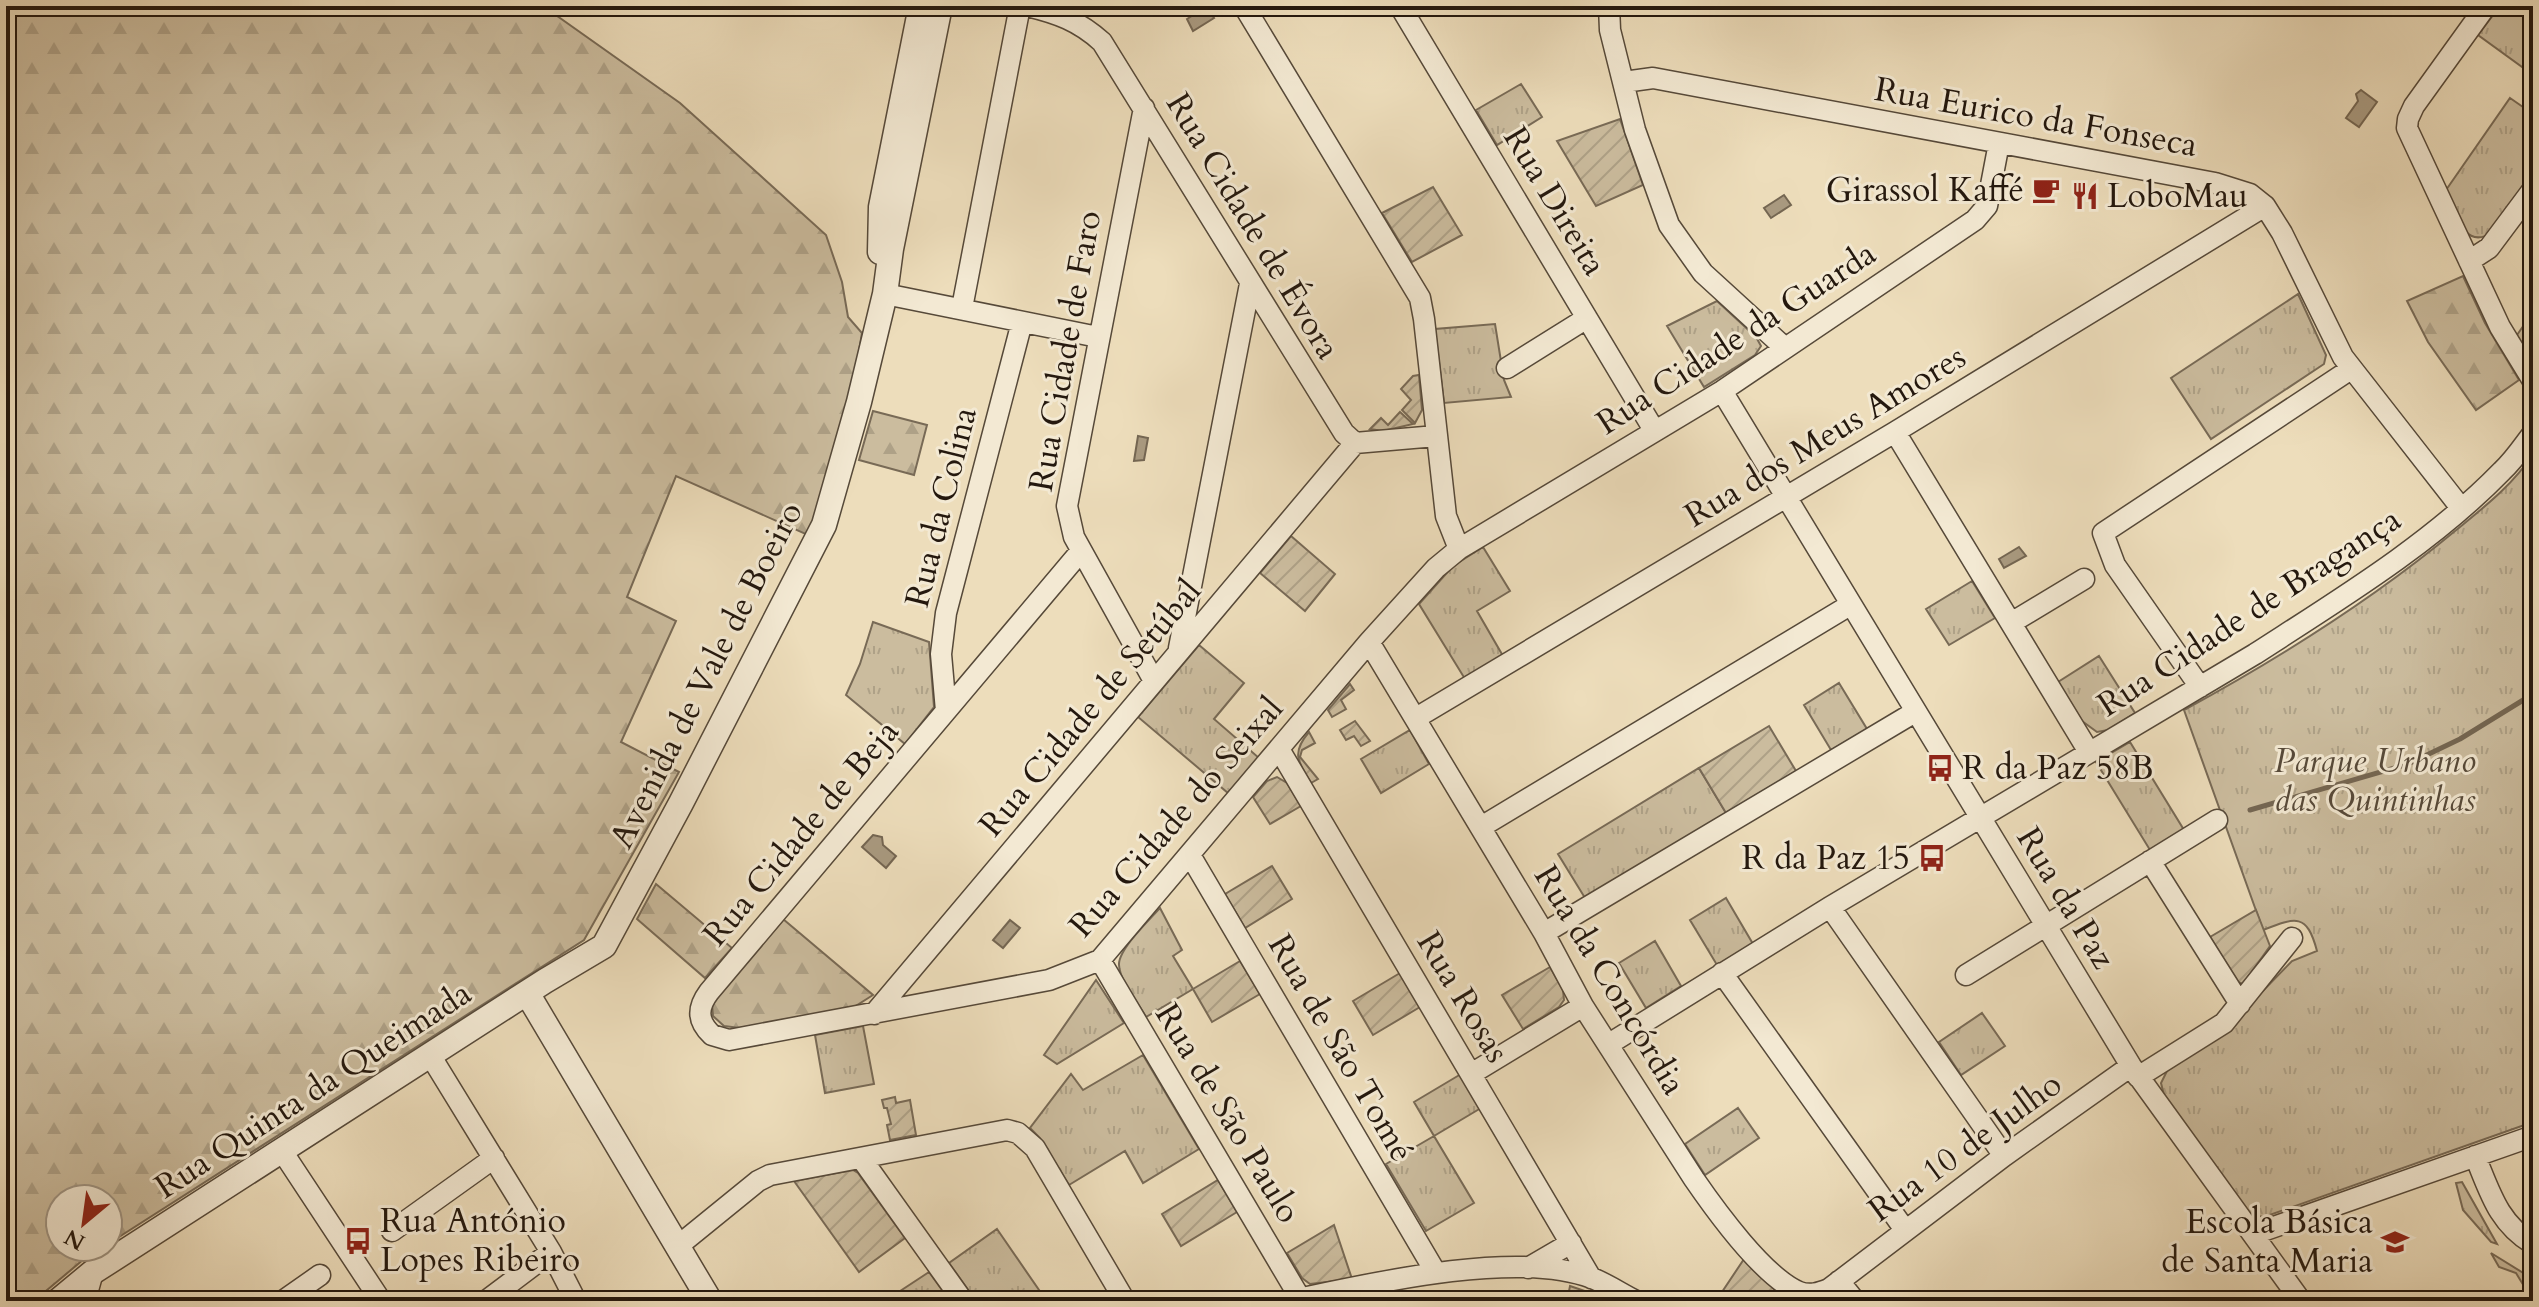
<svg xmlns="http://www.w3.org/2000/svg" width="2539" height="1307" font-family="Cardo,serif">
<style>
.grass{fill:url(#grass-tufts);stroke:#786a56;stroke-width:2}
.forest{fill:url(#forest-firs);stroke:#786a56;stroke-width:2}
.garden{fill:url(#garden-furrows);stroke:#786a56;stroke-width:2}
.water{fill:#a99a80;stroke:#746652;stroke-width:2}
.lines{fill:none;stroke-linecap:round;stroke-linejoin:round}
.stream{stroke:#746652;stroke-width:5}
.minor-casing{stroke:#564939;stroke-width:23}
.tertiary-casing{stroke:#564939;stroke-width:27}
.minor{stroke:#f3e9d3;stroke-width:20}
.tertiary{stroke:#f3e9d3;stroke-width:24}
.labels{text-anchor:middle;dominant-baseline:central;stroke-width:6;stroke-linejoin:round;paint-order:stroke}
.street-label{font-size:34px;fill:#24180e;stroke:#f3e9d3}
.poi-label{font-size:34px;fill:#24180e;stroke:#f3e9d3;text-anchor:end}
.park-label{font-size:34px;font-style:italic;fill:#564939;stroke:#f3e9d3}
</style>
<defs>
<pattern id="grass-tufts" width="24" height="20" patternUnits="userSpaceOnUse" patternTransform="scale(2)"><rect width="24" height="20" fill="#cbbc9e"/><path d="M3 7l-1-3M5 7V3M7 7l1-3M15 17l-1-3M17 17v-4M19 17l1-3" fill="none" stroke="#aea187"/></pattern>
<pattern id="forest-firs" width="22" height="20" patternUnits="userSpaceOnUse" patternTransform="scale(2)"><rect width="22" height="20" fill="#cbbc9e"/><path d="M5 1l3.5 6h-7zM16 11l3.5 6h-7z" fill="#aea187"/></pattern>
<pattern id="garden-furrows" width="10" height="10" patternUnits="userSpaceOnUse" patternTransform="scale(2)"><rect width="10" height="10" fill="#cbbc9e"/><path d="M-1 1l2-2M0 10L10 0M9 11l2-2" fill="none" stroke="#aea187"/></pattern>
</defs>
<rect width="100%" height="100%" fill="#edddbb"/>
<filter id="stains"><feTurbulence type="fractalNoise" baseFrequency=".0025" numOctaves="4"/><feColorMatrix values="0 0 0 0 .2 0 0 0 0 .09 0 0 0 0 .02 0 0 0 .5 -.17"/></filter>
<radialGradient id="worn" r=".72"><stop offset=".6" stop-color="#630" stop-opacity="0"/><stop offset="1" stop-color="#630" stop-opacity=".3"/></radialGradient>
<path class="grass" d="M 2500,6 L 2533,6 L 2533,29 L 2527,37 L 2533,44 L 2533,65 L 2529,72 L 2478,35 Z
M 1521,84 L 1542,117 L 1497,145 L 1476,110 Z
M 2510,98 L 2533,114 L 2533,176 L 2491,233 C 2463,251 2455,210 2446,190 Z
M 2298,294 L 2326,355 L 2324,364 L 2211,439 L 2171,378 Z
M 1717,301 L 1756,337 L 1761,346 L 1755,355 L 1704,387 L 1667,326 Z
M 2533,312 L 2533,367 L 2517,335 Z
M 1495,324 L 1504,380 L 1511,397 L 1444,403 L 1435,329 Z
M 2533,454 L 2533,1122 L 2264,1217 L 2250,1215 L 2164,1095 L 2161,1083 L 2167,1071 L 2223,1032 L 2292,961 L 2317,951 C 2307,913 2296,917 2263,930 L 2184,710 C 2278,659 2372,600 2455,531 C 2483,508 2513,485 2533,454 Z
M 1483,547 L 1510,591 L 1477,611 L 1503,656 L 1465,679 L 1419,604 L 1453,566 Z
M 1972,581 L 1995,618 L 1949,645 L 1926,609 Z
M 873,622 L 929,642 L 934,707 L 905,744 L 846,695 L 860,664 Z
M 1199,645 L 1244,683 L 1214,719 L 1259,758 L 1228,793 L 1138,717 Z
M 2099,656 L 2135,713 L 2108,730 L 2097,732 L 2082,721 L 2058,682 Z
M 1839,683 L 1867,729 L 1831,750 L 1804,705 Z
M 1410,730 L 1429,764 L 1381,793 L 1361,759 Z
M 2130,742 L 2184,830 L 2150,850 L 2096,762 Z
M 1699,768 L 1726,813 L 1585,898 L 1558,854 Z
M 1726,898 L 1753,944 L 1717,965 L 1690,920 Z
M 1160,908 L 1182,950 L 1173,956 L 1193,989 L 1146,1017 C 1138,1002 1120,982 1119,965 C 1118,950 1149,920 1160,908 Z
M 1655,941 L 1681,986 L 1646,1008 L 1619,963 Z
M 1096,980 L 1124,1023 L 1057,1064 L 1044,1055 Z
M 1982,1013 L 2005,1046 L 1961,1075 L 1939,1042 Z
M 863,1026 L 874,1084 L 825,1093 L 815,1035 Z
M 1143,1055 L 1199,1149 L 1143,1183 L 1125,1151 L 1069,1185 L 1040,1138 L 1030,1128 L 1071,1074 L 1083,1090 Z
M 1461,1074 L 1481,1108 L 1434,1136 L 1474,1203 L 1426,1231 L 1386,1164 L 1434,1136 L 1414,1102 Z
M 1738,1108 L 1759,1138 L 1705,1175 L 1685,1144 Z
M 2462,1182 L 2497,1244 L 2491,1242 L 2463,1210 L 2456,1183 Z
M 997,1229 L 1039,1290 L 1021,1301 L 976,1301 L 949,1263 Z
M 2491,1253 L 2533,1279 L 2533,1301 L 2526,1301 L 2530,1296 L 2516,1273 L 2499,1267 Z
M 929,1272 L 950,1301 L 885,1301 Z
M 1570,1286 L 1614,1301 L 1567,1301 Z"/>
<path class="forest" d="M 6,6 L 543,6 L 680,103 L 826,235 L 842,282 L 848,317 L 862,333 L 849,411 L 810,536 L 676,476 L 627,597 L 676,621 L 621,742 L 679,772 L 584,940 L 108,1244 L 108,1199 L 60,1199 L 60,1247 L 103,1247 L 84,1259 L 34,1301 L 6,1301 Z
M 2463,276 L 2485,323 L 2519,380 L 2476,410 L 2428,342 L 2407,301 Z
M 873,411 L 927,425 L 914,475 L 859,460 Z
M 656,884 L 732,948 L 705,978 L 637,919 Z
M 783,919 L 873,995 L 854,1007 L 740,1028 L 724,1026 L 713,1016 L 712,1004 Z"/>
<path class="garden" d="M 1620,119 L 1643,185 L 1596,206 L 1557,141 Z
M 1433,187 L 1462,235 L 1412,262 L 1382,213 Z
M 1419,375 L 1422,410 L 1415,423 L 1402,410 L 1411,400 L 1401,389 L 1413,376 Z
M 1400,412 L 1413,424 L 1383,431 L 1370,429 L 1381,418 L 1388,425 Z
M 1291,536 L 1335,574 L 1305,611 L 1260,573 Z
M 1350,684 L 1354,690 L 1341,700 L 1346,709 L 1332,717 L 1328,710 Z
M 1355,721 L 1370,741 L 1361,746 L 1354,736 L 1346,740 L 1340,730 Z
M 1769,726 L 1796,771 L 1726,813 L 1699,768 Z
M 1309,732 L 1315,743 L 1302,750 L 1300,757 L 1318,779 L 1311,783 C 1298,762 1291,753 1309,732 Z
M 1277,777 L 1287,783 L 1301,806 L 1270,824 L 1253,797 L 1267,781 Z
M 1272,866 L 1292,899 L 1245,928 L 1225,894 Z
M 2256,910 L 2270,946 L 2243,984 L 2238,982 L 2210,937 Z
M 1240,961 L 1260,994 L 1212,1022 L 1193,989 Z
M 1550,967 L 1563,990 L 1564,1000 L 1559,1007 L 1523,1029 L 1502,995 Z
M 1400,973 L 1420,1007 L 1373,1035 L 1353,1001 Z
M 895,1097 L 896,1103 L 910,1100 L 916,1135 L 890,1140 L 887,1125 L 891,1124 L 887,1108 L 884,1108 L 882,1100 Z
M 853,1170 L 858,1173 L 905,1238 L 859,1272 L 794,1181 Z
M 1218,1180 L 1237,1212 L 1181,1246 L 1162,1214 Z
M 1334,1225 L 1352,1279 L 1310,1284 L 1302,1278 L 1287,1253 Z
M 1744,1259 L 1775,1290 L 1766,1301 L 1716,1301 Z"/>
<path class="water" d="M 1206,7 L 1214,18 L 1193,31 L 1187,19 Z
M 2361,90 L 2377,102 L 2359,127 L 2346,118 L 2358,101 L 2356,94 Z
M 1784,195 L 1791,205 L 1771,218 L 1764,208 Z
M 1138,436 L 1148,438 L 1144,460 L 1134,461 Z
M 2019,547 L 2026,556 L 2004,568 L 1999,559 Z
M 873,835 L 882,837 L 883,845 L 896,856 L 886,868 L 862,847 Z
M 1010,920 L 1020,928 L 1003,948 L 993,940 Z"/>
<g class="lines">
<path class="stream" d="M 2250,810 L 2408,764 L 2460,739 L 2533,694"/>
<g class="minor-casing">
<path id="minor" d="M 1027,6 C 1057,13 1079,21 1102,42 L 1344,433 L 1355,443 L 1436,436
M 1244,6 L 1420,298 L 1424,319 L 1446,516 L 1459,549
M 1400,6 L 1654,430
M 1609,6 L 1610,30 L 1635,130 L 1669,225 L 1703,273 L 1785,348
M 2486,6 L 2414,106 L 2408,119 L 2407,128 L 2500,327 L 2533,381
M 1624,82 L 1653,78 L 2215,183 L 2250,194 L 2265,206 L 2282,233 L 2343,357 L 2461,508
M 1144,108 L 1067,506 L 1074,537 L 1154,681
M 2469,261 L 2489,248 L 2533,189
M 885,294 L 1098,337
M 962,308 L 1020,6
M 1507,368 L 1587,318
M 1722,391 L 2131,1066 L 2301,1301
M 1895,432 L 2089,752
M 1081,551 L 709,992 C 697,1008 697,1021 712,1035 L 729,1040 L 1049,980 L 1100,960 L 1369,642 L 1436,568 L 1459,549 L 1722,391 L 1975,220 L 1987,206 L 1999,143
M 2011,623 L 2084,579
M 1369,642 L 1544,933 L 1583,1006 L 1694,1179 C 1716,1211 1764,1277 1799,1292 C 1810,1296 1819,1293 1829,1289 L 2004,1156 L 2131,1066
M 1179,648 L 1250,284
M 2200,687 L 2115,565 L 2103,533 L 2351,369
M 946,711 L 941,654 L 946,613 L 1022,322
M 1416,718 L 1895,432 L 2265,206
M 1279,749 L 1591,1278
M 1481,827 L 1850,605
M 1190,855 L 1436,1273
M 2150,861 L 2240,1004
M 1830,907 L 2004,1156
M 1544,933 L 1915,712
M 1100,960 L 1300,1298
M 1722,973 L 1905,1230
M 1966,975 L 2217,820
M 874,1014 L 1355,443
M 1609,1044 L 1830,907 L 2255,654 C 2340,599 2431,544 2502,471 C 2514,460 2523,446 2533,433
M 430,1055 L 551,1252 L 576,1301
M 1471,1074 L 1583,1006
M 2138,1077 L 2224,1023 L 2292,938
M 282,1151 L 381,1301
M 2475,1156 C 2490,1192 2498,1223 2533,1244
M 861,1158 L 963,1301
M 392,1231 L 494,1158
M 2254,1234 L 2533,1136
M 678,1246 L 758,1181 L 770,1175 L 1007,1130 L 1018,1133 L 1035,1148 L 1125,1301
M 1528,1268 L 1571,1243
M 1839,1281 L 1855,1301
M 85,1301 L 93,1272
M 283,1301 L 320,1275
M 486,1301 L 551,1252
M 1289,1301 C 1368,1284 1517,1249 1592,1278 C 1607,1284 1622,1294 1636,1301"/>
</g>
<g class="tertiary-casing">
<path id="tertiary" d="M 880,252 L 881,207 L 921,6
M 527,993 L 710,1301
M 58,1301 L 93,1272 L 545,981 L 604,946 L 681,803 L 824,525 L 859,402 L 885,294 L 891,249 L 940,6"/>
</g>
<use href="#minor" class="minor"/>
<use href="#tertiary" class="tertiary"/>
</g>
<defs>
<g id="cafe-bare" transform="scale(2.16)"><path d="M-5.5-4.5H6V0H3Q3 3.5 0 3.5H-2.5Q-5.5 3.5-5.5 0ZM3-3.2v2h1.7v-2ZM-6 4.5H4V6H-6Z" fill="#8f2418" stroke="#f3e9d3" stroke-width="2.5" paint-order="stroke"/></g>
<g id="restaurant-bare" transform="scale(2.16)"><path d="M-5-6h1v4h1v-4h1v4h1v-4h1v5L-1.5 .5V6h-2V.5L-5-1ZM5-6V6H3V1.5H1.5Q1.5-4 5-6Z" fill="#8f2418" stroke="#f3e9d3" stroke-width="2.5" paint-order="stroke"/></g>
<g id="bus-bare" transform="scale(2.16)"><path d="M-5-6H5V4H4V6H2V4H-2V6H-4V4H-5ZM-3.5-4V0h7V-4ZM-3.5 1.2v1.5H-2V1.2ZM2 1.2v1.5H3.5V1.2Z" fill="#8f2418" stroke="#f3e9d3" stroke-width="2.5" paint-order="stroke"/></g>
<g id="school-bare" transform="scale(2.16)"><path d="M0-5L7-2L0 1L-7-2ZM-4 1L0 2.5L4 1V4Q0 6-4 4Z" fill="#8f2418" stroke="#f3e9d3" stroke-width="2.5" paint-order="stroke"/></g>
</defs>
<g fill-rule="evenodd">
<use href="#cafe-bare" x="2046" y="190"/>
<use href="#restaurant-bare" x="2085" y="196"/>
<use href="#bus-bare" x="1940" y="768"/>
<use href="#bus-bare" x="1932" y="858"/>
<use href="#bus-bare" x="358" y="1241"/>
<use href="#school-bare" x="2395" y="1242"/>
</g>
<g class="labels">
<g class="street-label">
<text transform="translate(2036 117) rotate(10)">Rua Eurico da Fonseca</text>
<text transform="translate(1555 201) rotate(59)">Rua Direita</text>
<text transform="translate(1253 226) rotate(59)">Rua Cidade de Évora</text>
<text transform="translate(1736 338) rotate(-33)">Rua Cidade da Guarda</text>
<text transform="translate(1065 351) rotate(-80)">Rua Cidade de Faro</text>
<text transform="translate(1825 436) rotate(-31)">Rua dos Meus Amores</text>
<text transform="translate(941 507) rotate(-76)">Rua da Colina</text>
<text transform="translate(2249 612) rotate(-33)">Rua Cidade de Bragança</text>
<text transform="translate(706 675) rotate(-63)">Avenida de Vale de Boeiro</text>
<text transform="translate(1090 708) rotate(-50)">Rua Cidade de Setúbal</text>
<text transform="translate(1176 817) rotate(-49)">Rua Cidade do Seixal</text>
<text transform="translate(801 833) rotate(-50)">Rua Cidade de Beja</text>
<text transform="translate(2066 898) rotate(59)">Rua da Paz</text>
<text transform="translate(1610 980) rotate(59)">Rua da Concórdia</text>
<text transform="translate(1463 997) rotate(59)">Rua Rosas</text>
<text transform="translate(1341 1048) rotate(60)">Rua de São Tomé</text>
<text transform="translate(313 1090) rotate(-33)">Rua Quinta da Queimada</text>
<text transform="translate(1228 1113) rotate(59)">Rua de São Paulo</text>
<text transform="translate(1965 1147) rotate(-36)">Rua 10 de Julho</text>
</g>
<g class="poi-label">
<text x="2024" y="190">Girassol Kaffé</text>
<text x="2107" y="196" text-anchor="start">LoboMau</text>
<text x="1962" y="768" text-anchor="start">R da Paz 58B</text>
<text x="1910" y="858">R da Paz 15</text>
<text x="380" y="1221" text-anchor="start">Rua António<tspan x="380" dy="39">Lopes Ribeiro</tspan></text>
<text x="2373" y="1222">Escola Básica<tspan x="2373" dy="39">de Santa Maria</tspan></text>
</g>
<g class="park-label">
<text x="2375" y="761">Parque Urbano<tspan x="2375" dy="39">das Quintinhas</tspan></text>
</g>
</g>
<rect width="2539" height="1307" fill="none" stroke="#edddbb" stroke-width="32"/>
<rect x="8" y="8" width="2523" height="1291" fill="none" stroke="#24180e" stroke-width="4"/>
<rect x="16" y="16" width="2507" height="1275" fill="none" stroke="#24180e" stroke-width="2"/>
<g transform="translate(84 1223) rotate(209)"><circle r="38" fill="#f3e9d3" stroke="#a09584" stroke-width="2"/>
<path d="M0-6L14 30L0 20L-14 30Z" fill="#8f2418"/>
<text y="-12" font-size="22" font-weight="bold" text-anchor="middle" fill="#24180e">N</text>
</g>
<rect width="100%" height="100%" filter="url(#stains)"/>
<rect width="100%" height="100%" fill="url(#worn)"/>
</svg>
